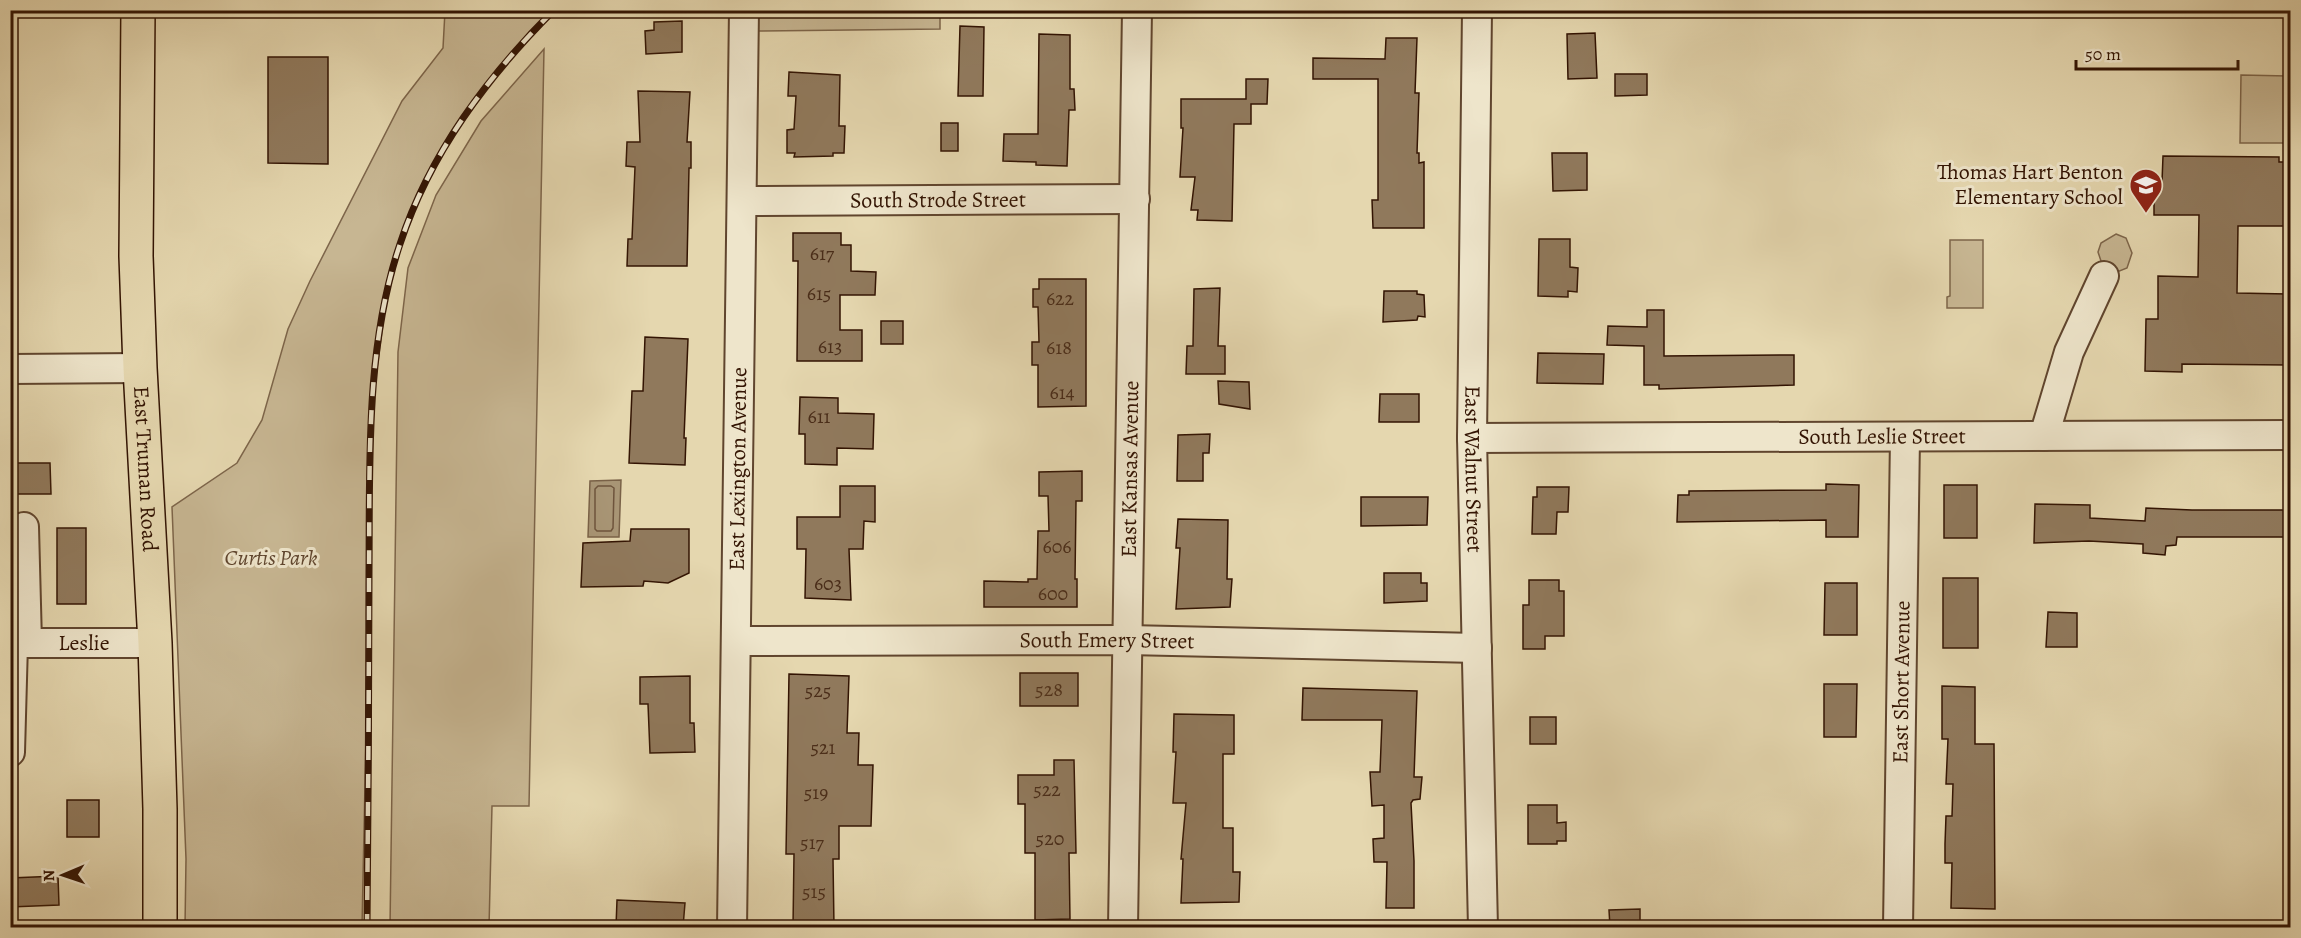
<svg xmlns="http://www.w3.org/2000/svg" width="2301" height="938" font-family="Alegreya,serif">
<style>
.green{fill:#c7b692;stroke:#7d654a;stroke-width:1.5}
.water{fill:#a89575;stroke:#796147;stroke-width:1.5}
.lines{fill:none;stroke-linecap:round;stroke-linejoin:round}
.shore{stroke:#6e543c;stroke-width:1.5}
.building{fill:#90795c;stroke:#331403;stroke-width:1.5}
.minor-casing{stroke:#60452e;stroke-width:32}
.major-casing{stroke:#331403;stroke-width:36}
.minor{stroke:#eee5cb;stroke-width:28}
.major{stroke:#e5d7af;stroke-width:33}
.rail-casing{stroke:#331403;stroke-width:7}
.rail{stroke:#eee5cb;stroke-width:4.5;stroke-dasharray:14;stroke-linecap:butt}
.labels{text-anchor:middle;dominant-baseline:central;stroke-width:6;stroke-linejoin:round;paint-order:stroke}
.number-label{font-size:20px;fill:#4a2d19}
.poi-label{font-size:22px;fill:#331403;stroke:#eee5cb;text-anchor:end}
.street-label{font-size:22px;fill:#331403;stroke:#eee5cb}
.park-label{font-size:22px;font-style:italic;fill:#5f452e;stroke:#eee5cb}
</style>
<rect width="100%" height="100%" fill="#e5d7af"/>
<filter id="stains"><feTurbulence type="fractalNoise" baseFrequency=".00333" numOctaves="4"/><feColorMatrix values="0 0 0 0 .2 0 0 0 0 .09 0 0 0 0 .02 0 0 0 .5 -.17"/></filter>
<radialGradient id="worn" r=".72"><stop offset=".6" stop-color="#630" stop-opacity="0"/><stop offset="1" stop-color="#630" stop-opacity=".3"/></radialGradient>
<path class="green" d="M 445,11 L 555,11 L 495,73 L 445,145 L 420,194 L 399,244 L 387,293 L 373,399 L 362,927 L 185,927 L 186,859 L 172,507 L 237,463 L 262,420 L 288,329 L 310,281 L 402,101 L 443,48 Z
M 755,11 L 940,11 L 940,29 L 754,31 Z
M 544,49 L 529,806 L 492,806 L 489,927 L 390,927 L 398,352 L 408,268 L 436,195 L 481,121 Z
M 2241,75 L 2290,76 L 2290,143 L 2240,143 Z
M 2116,234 L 2126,238 L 2132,253 L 2127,268 L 2117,272 L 2103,267 L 2098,252 L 2101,243 Z
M 1950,240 L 1983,240 L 1983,308 L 1947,308 L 1947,297 L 1950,296 Z"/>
<path class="water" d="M 621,480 L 619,537 L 588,537 L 590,481 Z"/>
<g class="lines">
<path class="shore" d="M 598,486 L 611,486 L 614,488 L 613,528 L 611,531 L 597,531 L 595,529 L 595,489 Z"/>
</g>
<path class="building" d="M 682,21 L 682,52 L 646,54 L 645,31 L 654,30 L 654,22 Z
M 960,26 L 984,27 L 983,96 L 958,96 Z
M 1595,33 L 1597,78 L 1568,79 L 1567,34 Z
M 1039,34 L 1070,35 L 1070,89 L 1074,89 L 1075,110 L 1069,110 L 1067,166 L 1036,165 L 1036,162 L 1003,161 L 1004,134 L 1038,134 Z
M 1386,38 L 1417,38 L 1415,93 L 1419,93 L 1417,153 L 1419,153 L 1419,163 L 1424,162 L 1424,228 L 1373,228 L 1372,200 L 1378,200 L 1378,79 L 1313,79 L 1313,58 L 1385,59 Z
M 268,57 L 328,57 L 328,164 L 268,163 Z
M 789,72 L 840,75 L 839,126 L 845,126 L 844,153 L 833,153 L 833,156 L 794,157 L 795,153 L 787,153 L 787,130 L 794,129 L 796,96 L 788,96 Z
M 1615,74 L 1647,74 L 1647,95 L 1615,96 Z
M 1246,79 L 1268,79 L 1267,104 L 1251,104 L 1251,124 L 1234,124 L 1232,221 L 1197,220 L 1198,210 L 1191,210 L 1195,177 L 1180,177 L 1183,128 L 1181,128 L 1181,99 L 1246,99 Z
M 638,91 L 690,92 L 687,142 L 691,142 L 691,168 L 689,168 L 687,266 L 627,266 L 628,239 L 632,239 L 635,167 L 626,166 L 627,142 L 640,142 Z
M 941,123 L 958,123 L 958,151 L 941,151 Z
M 1552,153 L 1587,153 L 1587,190 L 1553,191 Z
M 2163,156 L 2279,157 L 2279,162 L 2290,162 L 2290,226 L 2238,226 L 2237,293 L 2290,294 L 2290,365 L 2182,364 L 2182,372 L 2145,371 L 2146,319 L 2158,319 L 2158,276 L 2198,277 L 2199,215 L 2154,215 L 2154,182 L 2162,182 Z
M 793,233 L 841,233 L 841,245 L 851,245 L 851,271 L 876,272 L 875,295 L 840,295 L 840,330 L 862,330 L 862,361 L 797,361 L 798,261 L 793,261 Z
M 1539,239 L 1570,239 L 1570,267 L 1578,268 L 1577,292 L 1568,291 L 1568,297 L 1538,296 Z
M 1039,279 L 1086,279 L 1086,406 L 1038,407 L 1038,365 L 1032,365 L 1032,342 L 1039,342 L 1038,307 L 1033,307 L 1033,289 L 1039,289 Z
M 1220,288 L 1218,346 L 1225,346 L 1225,374 L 1186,374 L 1187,346 L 1193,346 L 1194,289 Z
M 1384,291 L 1417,291 L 1417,294 L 1424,295 L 1425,317 L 1418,316 L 1417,320 L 1383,322 Z
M 1647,310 L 1664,310 L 1664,356 L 1794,355 L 1794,385 L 1659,389 L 1659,385 L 1644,385 L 1644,346 L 1607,345 L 1608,326 L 1647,327 Z
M 881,321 L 903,321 L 903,344 L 881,344 Z
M 645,337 L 688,339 L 684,438 L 686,438 L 685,465 L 629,463 L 632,391 L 643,391 Z
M 1538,353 L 1604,354 L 1603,384 L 1537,383 Z
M 1218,381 L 1249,382 L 1250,409 L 1219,404 Z
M 1380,394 L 1419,394 L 1419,422 L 1379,422 Z
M 800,397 L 838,398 L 838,413 L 874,414 L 873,449 L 837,448 L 837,465 L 805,464 L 805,434 L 799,434 Z
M 1210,434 L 1209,453 L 1203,453 L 1203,481 L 1177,481 L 1178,435 Z
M 10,463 L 50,463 L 51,494 L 10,494 Z
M 1082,471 L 1082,501 L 1076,501 L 1075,579 L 1077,579 L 1077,607 L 984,607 L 984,581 L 1028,582 L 1028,579 L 1037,579 L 1038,531 L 1049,531 L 1048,496 L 1039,496 L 1039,472 Z
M 1826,484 L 1859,485 L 1858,537 L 1826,537 L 1826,520 L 1677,522 L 1678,495 L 1689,495 L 1689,491 L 1826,490 Z
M 1944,485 L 1977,485 L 1977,538 L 1944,538 Z
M 840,486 L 875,486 L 875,522 L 864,521 L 863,549 L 849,549 L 851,600 L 805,598 L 806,549 L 797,549 L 797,517 L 840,517 Z
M 1537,487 L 1569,487 L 1568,512 L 1557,512 L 1556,534 L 1532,534 L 1533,497 L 1537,497 Z
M 1361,497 L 1428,497 L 1427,525 L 1361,526 Z
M 2035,504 L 2090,505 L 2090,518 L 2145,521 L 2146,508 L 2192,510 L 2290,510 L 2290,537 L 2177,537 L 2176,545 L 2166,546 L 2165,555 L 2143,553 L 2143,544 L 2089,541 L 2034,543 Z
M 1178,519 L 1228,520 L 1227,579 L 1232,579 L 1230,607 L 1176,609 L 1180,548 L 1176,548 Z
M 57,528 L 86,528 L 86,604 L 57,604 Z
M 631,529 L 689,529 L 689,573 L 668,583 L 644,581 L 643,586 L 581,587 L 583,543 L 630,541 Z
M 1384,573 L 1421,573 L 1421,583 L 1427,583 L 1427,601 L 1384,603 Z
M 1943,578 L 1978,578 L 1978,648 L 1943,648 Z
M 1529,580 L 1559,580 L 1559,591 L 1564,591 L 1564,636 L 1545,636 L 1545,649 L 1523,649 L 1523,605 L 1529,605 Z
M 1825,583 L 1857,583 L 1857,635 L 1824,635 Z
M 2048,612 L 2077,613 L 2077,647 L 2046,647 Z
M 1020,673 L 1078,673 L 1078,706 L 1020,706 Z
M 789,674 L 849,676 L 847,733 L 859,733 L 858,765 L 873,765 L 871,826 L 839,826 L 839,859 L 833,859 L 834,927 L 793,927 L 794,854 L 786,854 Z
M 690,676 L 690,723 L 694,723 L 695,752 L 650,753 L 648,704 L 640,704 L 640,677 Z
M 1824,684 L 1857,684 L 1856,737 L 1824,737 Z
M 1942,686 L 1975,687 L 1975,744 L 1994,744 L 1995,909 L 1951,908 L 1952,863 L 1945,863 L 1945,844 L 1946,816 L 1952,816 L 1953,784 L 1946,784 L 1948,739 L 1942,739 Z
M 1303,688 L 1417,691 L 1414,777 L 1422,777 L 1420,799 L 1413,800 L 1411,803 L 1414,861 L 1414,908 L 1386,908 L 1387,862 L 1374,862 L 1373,839 L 1384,838 L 1384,805 L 1372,806 L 1370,772 L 1380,772 L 1382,720 L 1302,720 Z
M 1174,714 L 1234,715 L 1234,754 L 1223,754 L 1223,828 L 1233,828 L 1233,872 L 1240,872 L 1239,902 L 1181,903 L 1183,859 L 1181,859 L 1186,803 L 1173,803 L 1176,752 L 1173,752 Z
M 1530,717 L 1556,717 L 1556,744 L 1530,744 Z
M 1054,760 L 1074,760 L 1076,853 L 1069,853 L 1070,919 L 1035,920 L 1035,853 L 1025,853 L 1025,804 L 1018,804 L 1018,775 L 1054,775 Z
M 67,800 L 99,800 L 99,837 L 67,837 Z
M 1528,805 L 1557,805 L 1557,823 L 1566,822 L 1566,841 L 1557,841 L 1557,844 L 1528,844 Z
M 58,876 L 59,905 L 10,907 L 10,878 Z
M 617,900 L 685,903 L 683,927 L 616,927 Z
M 1640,909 L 1640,927 L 1610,927 L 1609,910 Z"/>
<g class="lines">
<g class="minor-casing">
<g id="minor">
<path id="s1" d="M 1477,10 L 1472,438 L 1483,928"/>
<path id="s2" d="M 742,201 L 1135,199"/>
<path d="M 10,369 L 140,368"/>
<path d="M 2044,436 L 2069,352 L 2104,276"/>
<path id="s3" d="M 1472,438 L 2290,435"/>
<path d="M 24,527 L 27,643"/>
<path id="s4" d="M 737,641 L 1128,640 L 1477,648"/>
<path id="s5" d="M 10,643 L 155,643"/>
<path d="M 10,752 L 13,643"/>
<path id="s6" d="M 732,928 L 744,10"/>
<path id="s7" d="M 1123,928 L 1137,10"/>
<path id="s8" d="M 1898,928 L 1905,437"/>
</g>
</g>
<g class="major-casing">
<g id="major">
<path id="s9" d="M 138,10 L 136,256 L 140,368 L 155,643 L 160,809 L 160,928"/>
</g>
</g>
<use href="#minor" class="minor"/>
<use href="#major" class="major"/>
<g class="rail-casing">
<path id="rail" d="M 367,928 C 368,809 369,691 369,572 C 370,464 365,348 400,244 C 430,153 487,77 554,10"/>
</g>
<use href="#rail" class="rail"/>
</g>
<defs>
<g id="school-pin" transform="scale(1.725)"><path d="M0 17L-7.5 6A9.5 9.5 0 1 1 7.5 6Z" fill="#8f2418" stroke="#eee5cb"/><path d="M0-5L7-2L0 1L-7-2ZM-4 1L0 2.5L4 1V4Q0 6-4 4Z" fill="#fff"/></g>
</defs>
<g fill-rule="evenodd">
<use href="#school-pin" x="2146" y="185"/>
</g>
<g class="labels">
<g class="number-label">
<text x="822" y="253">617</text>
<text x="819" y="293">615</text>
<text x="1060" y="298">622</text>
<text x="830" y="346">613</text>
<text x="1059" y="347">618</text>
<text x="1062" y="392">614</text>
<text x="819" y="416">611</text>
<text x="1057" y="546">606</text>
<text x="828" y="583">603</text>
<text x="1053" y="593">600</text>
<text x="1049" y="689">528</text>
<text x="818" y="690">525</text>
<text x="823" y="747">521</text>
<text x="1047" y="789">522</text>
<text x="816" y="792">519</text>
<text x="1050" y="838">520</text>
<text x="812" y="842">517</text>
<text x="814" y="891">515</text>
</g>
<g class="poi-label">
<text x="2123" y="172">Thomas Hart Benton<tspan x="2123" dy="25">Elementary School</tspan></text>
</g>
<g class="street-label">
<text stroke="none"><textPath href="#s2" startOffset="196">South Strode Street</textPath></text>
<text stroke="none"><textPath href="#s3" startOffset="410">South Leslie Street</textPath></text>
<text stroke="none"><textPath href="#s9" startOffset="459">East Truman Road</textPath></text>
<text stroke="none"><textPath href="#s6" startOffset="459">East Lexington Avenue</textPath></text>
<text stroke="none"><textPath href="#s7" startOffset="459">East Kansas Avenue</textPath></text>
<text stroke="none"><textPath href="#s1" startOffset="459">East Walnut Street</textPath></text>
<text stroke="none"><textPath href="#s4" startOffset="370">South Emery Street</textPath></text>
<text stroke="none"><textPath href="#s5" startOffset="74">Leslie</textPath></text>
<text stroke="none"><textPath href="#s8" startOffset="246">East Short Avenue</textPath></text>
</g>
<g class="park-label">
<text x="271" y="558">Curtis Park</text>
</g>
</g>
<rect width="2301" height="938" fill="none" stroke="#e5d7af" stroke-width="36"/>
<rect x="12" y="12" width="2277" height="914" fill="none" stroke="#331403" stroke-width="3"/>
<rect x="18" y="18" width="2265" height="902" fill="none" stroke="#331403" stroke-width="1.5"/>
<g transform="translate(63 875) rotate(268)" stroke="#eee5cb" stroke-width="4.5" paint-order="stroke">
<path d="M0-4.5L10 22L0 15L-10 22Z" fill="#331403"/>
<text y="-9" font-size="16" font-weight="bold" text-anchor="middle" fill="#331403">N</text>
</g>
<path d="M2076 60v9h162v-9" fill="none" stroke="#331403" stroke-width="3"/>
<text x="2085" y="60" font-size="18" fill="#331403" stroke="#eee5cb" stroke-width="4.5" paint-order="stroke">50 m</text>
<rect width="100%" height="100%" filter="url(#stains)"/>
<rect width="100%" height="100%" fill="url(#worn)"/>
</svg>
